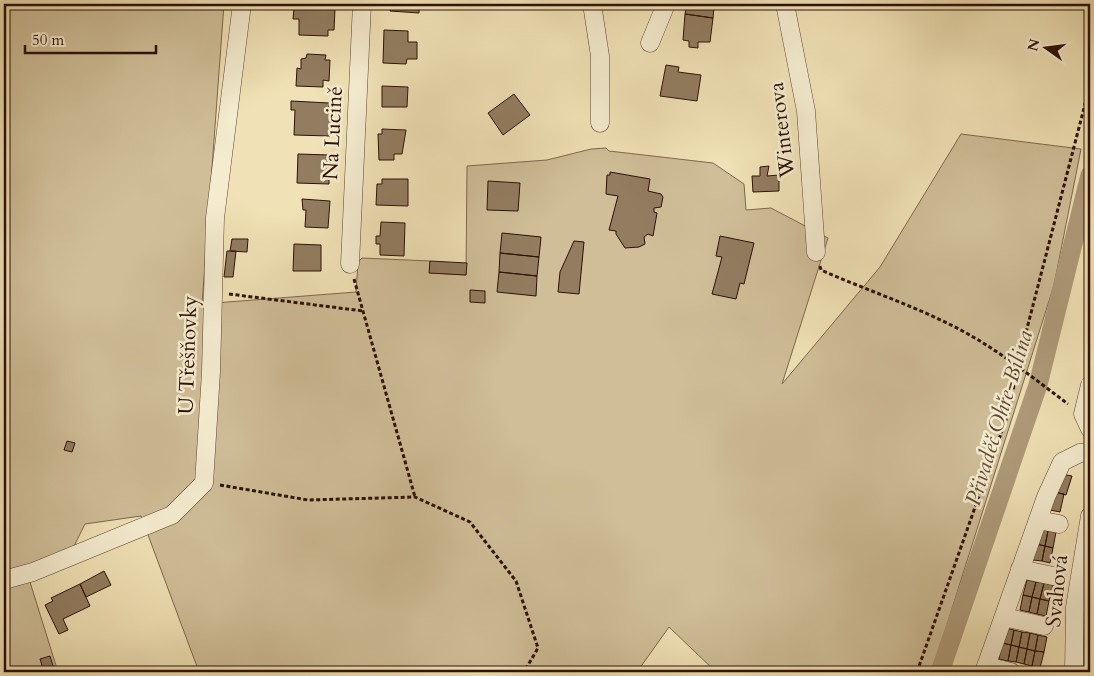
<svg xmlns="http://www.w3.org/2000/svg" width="1094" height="676" font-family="Cardo,serif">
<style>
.green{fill:#cfbe98;stroke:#7e674e}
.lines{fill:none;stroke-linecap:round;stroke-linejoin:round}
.canal{stroke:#ae9b7a;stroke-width:19}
.building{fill:#927d61;stroke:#2d1005}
.minor-casing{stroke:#5e4431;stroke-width:19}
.path{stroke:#2d1005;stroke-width:3;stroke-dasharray:4 2.5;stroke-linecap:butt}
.minor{stroke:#f5ecd0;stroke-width:18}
.labels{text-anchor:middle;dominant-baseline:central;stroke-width:5;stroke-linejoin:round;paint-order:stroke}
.street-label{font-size:21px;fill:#2d1005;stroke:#f5ecd0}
.water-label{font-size:22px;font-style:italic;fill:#614834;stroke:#f5ecd0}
</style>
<rect width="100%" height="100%" fill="#f0e2b6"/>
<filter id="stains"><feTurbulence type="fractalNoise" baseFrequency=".004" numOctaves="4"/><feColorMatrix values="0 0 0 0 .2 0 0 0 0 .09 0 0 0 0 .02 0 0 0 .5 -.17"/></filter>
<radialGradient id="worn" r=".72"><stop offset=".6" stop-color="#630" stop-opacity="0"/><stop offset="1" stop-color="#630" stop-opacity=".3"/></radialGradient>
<path class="green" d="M 4,4 L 224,4 L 202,304 L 356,292 L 358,262 L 362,258 L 430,261 L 430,273 L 466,275 L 467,166 L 547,160 L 591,149 L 606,148 L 609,151 L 713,163 L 744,184 L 746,210 L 771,208 L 828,238 L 782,384 L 880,267 L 961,134 L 1081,149 L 1054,285 L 932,672 L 716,672 L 669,627 L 637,672 L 199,672 L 141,516 L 85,524 L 71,552 L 14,570 L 30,582 L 58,672 L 4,672 Z"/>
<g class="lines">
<path class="canal" d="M 940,672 L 1038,385 L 1090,175"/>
</g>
<path class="building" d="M 303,4 L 333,4 L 332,9 L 335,9 L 334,30 L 328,30 L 328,36 L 299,35 L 299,19 L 293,19 L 294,8 L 303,8 Z
M 391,4 L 419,4 L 419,13 L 390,11 Z
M 687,4 L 714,7 L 713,18 L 685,14 Z
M 685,14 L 713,18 L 710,42 L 698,42 L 698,48 L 689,47 L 689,41 L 683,40 Z
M 384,30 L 408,31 L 408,42 L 417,42 L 417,59 L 407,59 L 406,64 L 383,63 Z
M 307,54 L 326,55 L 325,60 L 330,60 L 329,81 L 323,80 L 323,87 L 296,86 L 297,68 L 301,69 L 301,59 L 306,58 Z
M 666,65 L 679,67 L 678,72 L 701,75 L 697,101 L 660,96 Z
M 382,86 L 408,87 L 407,107 L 382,107 Z
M 514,94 L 530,115 L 503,135 L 488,113 Z
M 291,101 L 329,103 L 329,107 L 331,108 L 330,136 L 294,135 L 295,110 L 291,110 Z
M 382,129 L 406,130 L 402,154 L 394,154 L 394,160 L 379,160 L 378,134 L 382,134 Z
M 298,154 L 329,155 L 329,184 L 297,183 Z
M 769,166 L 767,176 L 779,175 L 779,191 L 753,192 L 752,176 L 760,176 L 760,167 Z
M 610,172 L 650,179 L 648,191 L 661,194 L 663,197 L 661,207 L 654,208 L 654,212 L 657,213 L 653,236 L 648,234 L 644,237 L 645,244 L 639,247 L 625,248 L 616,234 L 616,231 L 609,230 L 618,196 L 606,194 L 607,175 L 610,175 Z
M 382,179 L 408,179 L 408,206 L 376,205 L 377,184 L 382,184 Z
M 488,181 L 520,183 L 518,211 L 487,210 Z
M 302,199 L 330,201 L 328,228 L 305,227 L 306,210 L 303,210 Z
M 381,222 L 405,223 L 404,256 L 380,255 L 380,244 L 376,244 L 376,236 L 380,236 Z
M 502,233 L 541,237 L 539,257 L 500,253 Z
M 720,236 L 754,243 L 744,284 L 740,283 L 736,299 L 712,294 L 722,257 L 716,256 Z
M 232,239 L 248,239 L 247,252 L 230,251 Z
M 574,241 L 584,242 L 579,294 L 558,292 L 560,272 Z
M 294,244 L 321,245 L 321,271 L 293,271 Z
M 227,251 L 236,251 L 233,277 L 224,277 Z
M 500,253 L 539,257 L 537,276 L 499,272 Z
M 430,261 L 467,263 L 466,275 L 429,273 Z
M 499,272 L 537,276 L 536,296 L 497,292 Z
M 470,290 L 485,291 L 485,303 L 470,302 Z
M 67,441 L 75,443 L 72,452 L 64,450 Z
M 1061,474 L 1072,476 L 1066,495 L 1055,492 Z
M 1054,492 L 1064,494 L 1060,512 L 1050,510 Z
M 1040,529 L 1048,531 L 1045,546 L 1036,544 Z
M 1048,531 L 1056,532 L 1053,548 L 1045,546 Z
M 1036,544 L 1045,546 L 1042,561 L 1033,560 Z
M 1045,546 L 1053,548 L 1050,563 L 1042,561 Z
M 104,571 L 111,585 L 86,597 L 80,584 Z
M 1027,580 L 1036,582 L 1032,597 L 1023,595 Z
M 1036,582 L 1044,583 L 1040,599 L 1032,597 Z
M 1044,583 L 1053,585 L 1049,601 L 1040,599 Z
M 80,584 L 90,606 L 63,619 L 68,630 L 59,634 L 45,605 L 53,601 L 51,598 Z
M 1023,595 L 1032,597 L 1029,612 L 1020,610 Z
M 1032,597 L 1040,599 L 1037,614 L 1029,612 Z
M 1040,599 L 1049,601 L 1046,616 L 1037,614 Z
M 1005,628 L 1014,630 L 1011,645 L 1002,643 Z
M 1014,630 L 1022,632 L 1019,647 L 1011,645 Z
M 1022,632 L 1030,633 L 1027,649 L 1019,647 Z
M 1030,633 L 1038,635 L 1035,651 L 1027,649 Z
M 1038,635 L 1047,637 L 1044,652 L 1035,651 Z
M 1002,643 L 1011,645 L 1008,661 L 999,659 Z
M 1011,645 L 1019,647 L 1016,662 L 1008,661 Z
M 1019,647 L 1027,649 L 1024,664 L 1016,662 Z
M 1027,649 L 1035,651 L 1032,666 L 1024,664 Z
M 1035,651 L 1044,652 L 1040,668 L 1032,666 Z
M 50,656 L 55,672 L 44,672 L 40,659 Z"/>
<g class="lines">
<g class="minor-casing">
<path id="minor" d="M 592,4 L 600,56 L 600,123
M 785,4 L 806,111 L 816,252
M 650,43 L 666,4
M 350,264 L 362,4
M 1090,385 L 1083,414 L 1090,429
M 1038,520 L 1059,524
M 1020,569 L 1053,576
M 4,580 L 33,572 L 172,515 L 204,483 L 211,372 L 215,218 L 242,4
M 1004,617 L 1044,626
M 986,666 L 1011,672
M 984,672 L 1046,497 L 1062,462 L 1080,453 L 1090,452
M 1074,672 L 1075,607 L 1090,516"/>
</g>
<path class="path" d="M 820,266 L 821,270 C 864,289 909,304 951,325 C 992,345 1032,377 1068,404
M 354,279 L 415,497
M 229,294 L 363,311
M 220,485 L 308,500 L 415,497 L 470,522 L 516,581 L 538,648 L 524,672
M 917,672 L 1010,408 L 1017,367 L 1090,85"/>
<use href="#minor" class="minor"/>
</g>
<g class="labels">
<g class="street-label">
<text transform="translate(782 130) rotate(-97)">Winterova</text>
<text transform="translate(333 133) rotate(-87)">Na Lucině</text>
<text transform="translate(188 355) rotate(-88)">U Třešňovky</text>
<text transform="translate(1057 591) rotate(-84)">Svahová</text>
</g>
<g class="water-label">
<text transform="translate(999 418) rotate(-73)">Přivaděč Ohře-Bílina</text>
</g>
</g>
<rect width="1094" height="676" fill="none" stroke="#f0e2b6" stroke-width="20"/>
<rect x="5" y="5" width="1084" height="666" fill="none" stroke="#2d1005" stroke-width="2.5"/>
<rect x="10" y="10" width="1074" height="656" fill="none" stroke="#2d1005"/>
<g transform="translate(1046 48) rotate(284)" stroke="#f5ecd0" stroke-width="4" paint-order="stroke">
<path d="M0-4L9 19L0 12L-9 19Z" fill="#2d1005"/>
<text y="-8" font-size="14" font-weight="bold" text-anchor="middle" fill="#2d1005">N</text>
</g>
<path d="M25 45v8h131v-8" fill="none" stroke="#2d1005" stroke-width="2.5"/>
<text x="32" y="45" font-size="15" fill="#2d1005" stroke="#f5ecd0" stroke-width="4" paint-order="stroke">50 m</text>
<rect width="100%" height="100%" filter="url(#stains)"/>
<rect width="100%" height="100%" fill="url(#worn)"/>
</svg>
